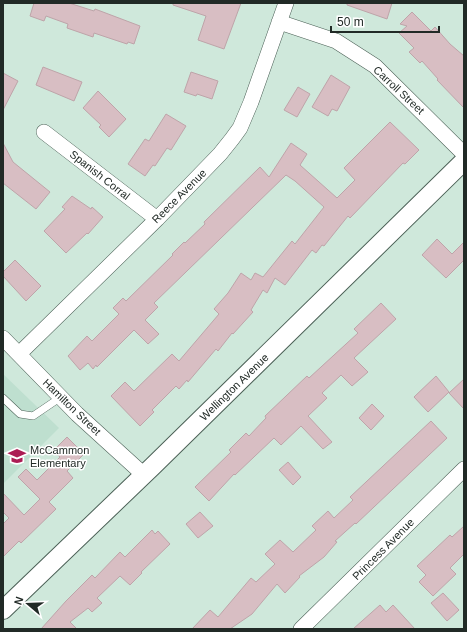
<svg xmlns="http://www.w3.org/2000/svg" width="467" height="632" font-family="Helvetica,sans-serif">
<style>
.built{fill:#bedfcf}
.building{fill:#d8bec3;stroke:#bea4a9}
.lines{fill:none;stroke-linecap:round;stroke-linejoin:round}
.service-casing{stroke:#4c6157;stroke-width:8}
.minor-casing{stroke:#4c6157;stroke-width:16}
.tertiary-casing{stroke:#4c6157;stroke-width:20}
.service{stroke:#fff;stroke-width:7}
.minor{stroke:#fff;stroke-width:15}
.tertiary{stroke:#fff;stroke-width:18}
.labels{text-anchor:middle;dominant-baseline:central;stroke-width:3;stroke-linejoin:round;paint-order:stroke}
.street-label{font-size:11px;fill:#212a26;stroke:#fff}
.poi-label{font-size:11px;fill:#212a26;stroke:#fff;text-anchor:start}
</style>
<rect width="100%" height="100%" fill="#cfe8db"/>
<path class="built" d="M 3,374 L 59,428 L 3,484 Z"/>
<path class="building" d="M 34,3 L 69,3 L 94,11 L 95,9 L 140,26 L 134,44 L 128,42 L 127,44 L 94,33 L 93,37 L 67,28 L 68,24 L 46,16 L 44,21 L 30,16 Z
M 173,3 L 241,3 L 224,49 L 198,40 L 206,16 L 173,5 Z
M 347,3 L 392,3 L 387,19 L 347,5 Z
M 412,12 L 431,31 L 435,27 L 450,44 L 464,56 L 464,108 L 437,80 L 438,79 L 422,61 L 420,63 L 409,52 L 414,48 L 399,33 L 407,26 L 400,24 Z
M 43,67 L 82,82 L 74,101 L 36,85 Z
M 191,72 L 218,81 L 212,99 L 197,94 L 196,96 L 184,92 Z
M 3,73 L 18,81 L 3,110 Z
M 331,75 L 350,87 L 337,111 L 332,109 L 328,116 L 312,107 Z
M 298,87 L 310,94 L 297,117 L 284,110 Z
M 98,91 L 126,119 L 109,137 L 99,127 L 101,125 L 83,108 Z
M 166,114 L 186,126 L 171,150 L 167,148 L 155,166 L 153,165 L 145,176 L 128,164 L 145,139 L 149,141 Z
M 390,122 L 419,150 L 405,164 L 403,163 L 350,218 L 348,216 L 324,246 L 322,245 L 316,253 L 312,250 L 285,285 L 275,278 L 267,293 L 263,290 L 251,310 L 253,312 L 233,334 L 232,333 L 218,351 L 216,349 L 188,382 L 187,380 L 179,389 L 176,386 L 152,410 L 154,412 L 140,426 L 111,396 L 125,382 L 134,391 L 172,354 L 179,361 L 219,314 L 214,309 L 228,293 L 241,273 L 251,280 L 255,273 L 263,277 L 292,241 L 295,244 L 324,207 L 295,181 L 286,175 L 154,303 L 158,307 L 145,320 L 159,334 L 148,344 L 134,330 L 97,367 L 96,365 L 93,369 L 88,363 L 80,370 L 68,356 L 87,336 L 92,341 L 119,314 L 113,308 L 123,298 L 126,301 L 173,255 L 172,254 L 184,242 L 185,243 L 205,224 L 204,222 L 260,167 L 269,177 L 291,143 L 307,154 L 300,165 L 337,198 L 355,180 L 344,168 Z
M 3,143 L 13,162 L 50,192 L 36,209 L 3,183 Z
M 72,196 L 91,209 L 92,207 L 103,217 L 88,234 L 87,233 L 66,253 L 44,231 L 65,209 L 62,207 Z
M 437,239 L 452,254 L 464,242 L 464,260 L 446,278 L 422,255 Z
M 15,260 L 41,286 L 26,301 L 3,276 L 3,272 Z
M 381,303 L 396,319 L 354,358 L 368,372 L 352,386 L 341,375 L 322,393 L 327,398 L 308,416 L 332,442 L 323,449 L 301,426 L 281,445 L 274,438 L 235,475 L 234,474 L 209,501 L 195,487 L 231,452 L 229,450 L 246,433 L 249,436 L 266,418 L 265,416 L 307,376 L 309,378 L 358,333 L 354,329 Z
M 436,376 L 449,392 L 428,412 L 414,397 Z
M 464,379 L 464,409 L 449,393 Z
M 372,404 L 384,416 L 371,430 L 359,418 Z
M 431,421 L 447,438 L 356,524 L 355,523 L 335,541 L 337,542 L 324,557 L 299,576 L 300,577 L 285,593 L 277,584 L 252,614 L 230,629 L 192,629 L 210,610 L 218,617 L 251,578 L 256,582 L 275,564 L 265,554 L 280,540 L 293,552 L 316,530 L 312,526 L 328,511 L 334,518 L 353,500 L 350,497 Z
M 67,437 L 84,454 L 67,471 L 73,478 L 49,502 L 56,509 L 21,543 L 19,541 L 3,557 L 3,524 L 9,518 L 3,512 L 3,493 L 24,515 L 40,499 L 18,477 L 26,469 L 37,480 L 60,457 L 53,451 Z
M 288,462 L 301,477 L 293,485 L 279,470 Z
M 200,512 L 213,526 L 198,538 L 186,524 Z
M 464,526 L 464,554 L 450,568 L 456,574 L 433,596 L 419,582 L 426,575 L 417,566 L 450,535 L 452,537 Z
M 152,530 L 155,534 L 158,531 L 170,544 L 141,572 L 142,573 L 130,585 L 120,576 L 97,598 L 102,603 L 92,612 L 88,608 L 70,622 L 77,629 L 41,629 L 66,601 L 92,575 L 95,578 L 120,552 L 125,557 Z
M 443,593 L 459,610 L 447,621 L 431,603 Z
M 380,605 L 386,612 L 393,605 L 415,629 L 353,629 Z"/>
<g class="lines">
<g class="service-casing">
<path id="service" d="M 3,398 L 20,414 L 33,416 L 61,397"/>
</g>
<g class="minor-casing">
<path id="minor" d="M 279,22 L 336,41 L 375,66 L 464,154
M 44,132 L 157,219
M 3,338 L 77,414 L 144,475
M 19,354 L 157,219 L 220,154 L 232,139 L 240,128 L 251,102 L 286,3
M 301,629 L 464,469"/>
</g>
<g class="tertiary-casing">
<path id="tertiary" d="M 3,610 L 153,466 L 464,161"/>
</g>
<use href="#service" class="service"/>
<use href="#minor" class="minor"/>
<use href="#tertiary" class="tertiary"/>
</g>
<defs>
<g id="school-bare" transform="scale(1.38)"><path d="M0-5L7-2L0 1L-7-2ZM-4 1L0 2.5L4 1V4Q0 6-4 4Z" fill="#ac1c54" stroke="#fff" stroke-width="2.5" paint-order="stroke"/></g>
</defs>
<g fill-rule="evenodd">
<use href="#school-bare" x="17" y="456"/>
</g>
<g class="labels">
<g class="street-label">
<text transform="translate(399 90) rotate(43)">Carroll Street</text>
<text transform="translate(100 175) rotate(38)">Spanish Corral</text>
<text transform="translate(179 196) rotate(-45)">Reece Avenue</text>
<text transform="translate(234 387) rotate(-44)">Wellington Avenue</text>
<text transform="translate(72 407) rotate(44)">Hamilton Street</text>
<text transform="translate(383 549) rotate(-45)">Princess Avenue</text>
</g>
<g class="poi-label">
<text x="30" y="450">McCammon<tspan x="30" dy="13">Elementary</tspan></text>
</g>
</g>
<rect width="467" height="632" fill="none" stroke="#212a26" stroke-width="8"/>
<g transform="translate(28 604) rotate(289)" stroke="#ffffff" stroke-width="3" paint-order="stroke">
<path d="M0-3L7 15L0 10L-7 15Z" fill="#212a26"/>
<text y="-6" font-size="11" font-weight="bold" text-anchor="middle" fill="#212a26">N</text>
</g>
<path d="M331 26v6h108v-6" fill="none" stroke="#212a26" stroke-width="2"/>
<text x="337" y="26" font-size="12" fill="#212a26" stroke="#ffffff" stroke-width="3" paint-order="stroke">50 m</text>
</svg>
